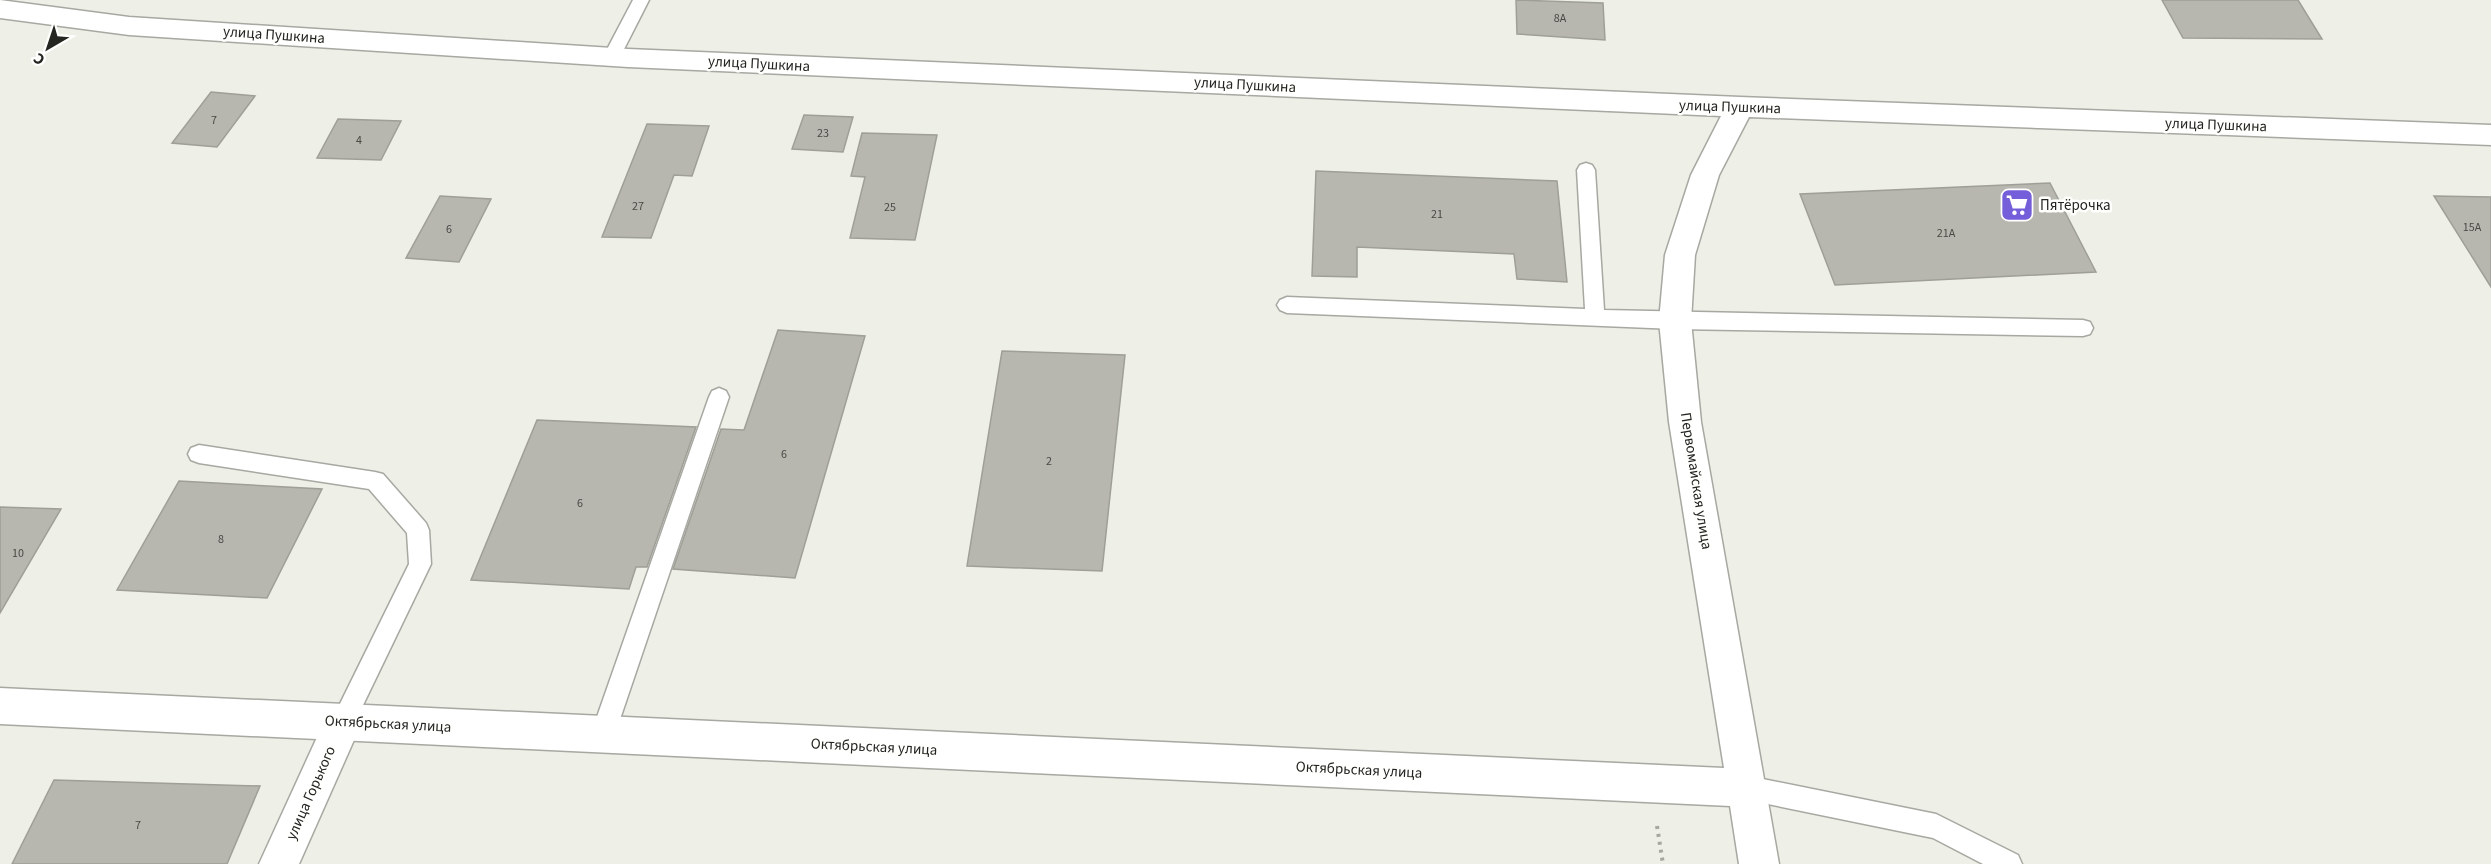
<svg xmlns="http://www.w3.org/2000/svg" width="2491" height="864" font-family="'Source Sans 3',sans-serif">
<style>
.building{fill:#b7b7b0;stroke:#9f9f98;stroke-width:1.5}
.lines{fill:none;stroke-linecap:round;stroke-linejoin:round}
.lane-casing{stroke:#a7a8a1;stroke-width:3}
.street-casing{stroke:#a7a8a1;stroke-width:3}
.secondary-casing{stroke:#a7a8a1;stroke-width:3}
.path{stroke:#a7a7a1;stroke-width:4;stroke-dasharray:3 5;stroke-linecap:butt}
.lane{fill:#fff;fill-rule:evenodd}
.street{fill:#fff;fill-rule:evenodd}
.secondary{fill:#fff;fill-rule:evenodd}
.labels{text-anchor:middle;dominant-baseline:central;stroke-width:5;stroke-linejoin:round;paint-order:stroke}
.number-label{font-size:12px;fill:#494945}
.street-label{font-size:15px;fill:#242421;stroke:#fffffe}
.poi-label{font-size:15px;fill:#242421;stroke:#fffffe;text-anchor:start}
</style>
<rect width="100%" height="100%" fill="#eeefe7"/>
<path class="building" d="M 1516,0 L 1603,3 L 1605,40 L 1517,34 Z
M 2162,0 L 2298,0 L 2322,39 L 2183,38 Z
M 211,92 L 255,96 L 217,147 L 172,143 Z
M 804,115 L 853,117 L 843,152 L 792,149 Z
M 338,119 L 401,121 L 381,160 L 317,158 Z
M 647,124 L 709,126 L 692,176 L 674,175 L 651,238 L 602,237 Z
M 862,133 L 937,135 L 915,240 L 850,238 L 865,177 L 851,176 Z
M 1316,171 L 1557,181 L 1567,282 L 1517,279 L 1514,254 L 1357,247 L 1357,277 L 1312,276 Z
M 2050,183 L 2096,272 L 1835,285 L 1800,194 Z
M 440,196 L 491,199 L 459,262 L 406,258 Z
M 2434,196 L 2491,197 L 2491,287 Z
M 778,330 L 865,336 L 795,578 L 673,569 L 721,429 L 744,430 Z
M 1002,351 L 1125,355 L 1102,571 L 967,566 Z
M 537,420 L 696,427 L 647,567 L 636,567 L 629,589 L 471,580 Z
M 179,481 L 322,489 L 267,598 L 117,590 Z
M 0,507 L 61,509 L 0,613 Z
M 54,780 L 260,786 L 227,864 L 12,864 Z"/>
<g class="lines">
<g class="lane-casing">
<path id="lane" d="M 633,0 L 649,0 L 618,61 L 606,61 L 603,57 Z
M 1586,163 L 1592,165 L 1595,170 L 1604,310 L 2083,320 L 2090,322 L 2093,328 L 2090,334 L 2083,336 L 1675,329 L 1287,313 L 1280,310 L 1277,305 L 1280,300 L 1287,297 L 1585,309 L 1577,170 L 1580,165 Z
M 719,388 L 726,391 L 729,397 L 615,734 L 612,742 L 603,746 L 594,742 L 591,734 L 709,397 L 712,391 Z
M 199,445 L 375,472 L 383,474 L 426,523 L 429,530 L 431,564 L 351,730 L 343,733 L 335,730 L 331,722 L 409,564 L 407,533 L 369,489 L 199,463 L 191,460 L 188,454 L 191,448 Z
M 1748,776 L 1936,814 L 2018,855 L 2022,864 L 1983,864 L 1933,838 L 1748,800 L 1739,797 L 1736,788 L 1739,779 Z"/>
</g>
<g class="street-casing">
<path id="street" d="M 343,704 L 356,709 L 362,722 L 299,864 L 259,864 L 330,709 Z"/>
</g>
<g class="secondary-casing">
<path id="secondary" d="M 0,0 L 129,17 L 628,49 L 1740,97 L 2491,125 L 2491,145 L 1749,117 L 1719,175 L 1695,255 L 1691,321 L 1701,422 L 1779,864 L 1739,864 L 1730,806 L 0,724 L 0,688 L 1724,768 L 1669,422 L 1659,321 L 1665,255 L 1691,175 L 1721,116 L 628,67 L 129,35 L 0,18 Z"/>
</g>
<path class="path" d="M 1657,826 L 1663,864"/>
<use href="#lane" class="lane"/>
<use href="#street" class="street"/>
<use href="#secondary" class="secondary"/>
</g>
<defs>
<g id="supermarket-square" transform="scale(1.725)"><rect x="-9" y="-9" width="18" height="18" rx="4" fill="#755ed9" stroke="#fffffe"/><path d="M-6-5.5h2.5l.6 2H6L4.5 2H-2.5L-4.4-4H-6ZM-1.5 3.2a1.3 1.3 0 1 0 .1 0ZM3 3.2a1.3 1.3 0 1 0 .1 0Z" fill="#fff"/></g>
</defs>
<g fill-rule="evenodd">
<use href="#supermarket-square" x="2017" y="205"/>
</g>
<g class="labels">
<g class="number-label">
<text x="1560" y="18">8А</text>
<text x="214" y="120">7</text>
<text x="823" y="133">23</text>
<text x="359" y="140">4</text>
<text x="638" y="206">27</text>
<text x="890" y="207">25</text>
<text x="1437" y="214">21</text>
<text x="2472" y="227">15А</text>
<text x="449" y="229">6</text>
<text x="1946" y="233">21А</text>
<text x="784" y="454">6</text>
<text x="1049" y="461">2</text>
<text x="580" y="503">6</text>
<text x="221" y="539">8</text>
<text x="18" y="553">10</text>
<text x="138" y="825">7</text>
</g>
<g class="street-label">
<text transform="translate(274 35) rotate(4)">улица Пушкина</text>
<text transform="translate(759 64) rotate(3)">улица Пушкина</text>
<text transform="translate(1245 85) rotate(3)">улица Пушкина</text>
<text transform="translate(1730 107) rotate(2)">улица Пушкина</text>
<text transform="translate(2216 125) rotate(2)">улица Пушкина</text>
<text transform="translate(1696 481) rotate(81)">Первомайская улица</text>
<text transform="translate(388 724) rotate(3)">Октябрьская улица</text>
<text transform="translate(874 747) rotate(3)">Октябрьская улица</text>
<text transform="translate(1359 770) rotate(3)">Октябрьская улица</text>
<text transform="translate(311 793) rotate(-66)">улица Горького</text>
</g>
<g class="poi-label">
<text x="2040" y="205">Пятёрочка</text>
</g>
</g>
<g transform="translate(48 48) rotate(219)" stroke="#fffffe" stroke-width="4.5" paint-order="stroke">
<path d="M0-4.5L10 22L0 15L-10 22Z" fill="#242421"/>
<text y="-9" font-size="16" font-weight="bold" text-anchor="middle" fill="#242421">С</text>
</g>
</svg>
